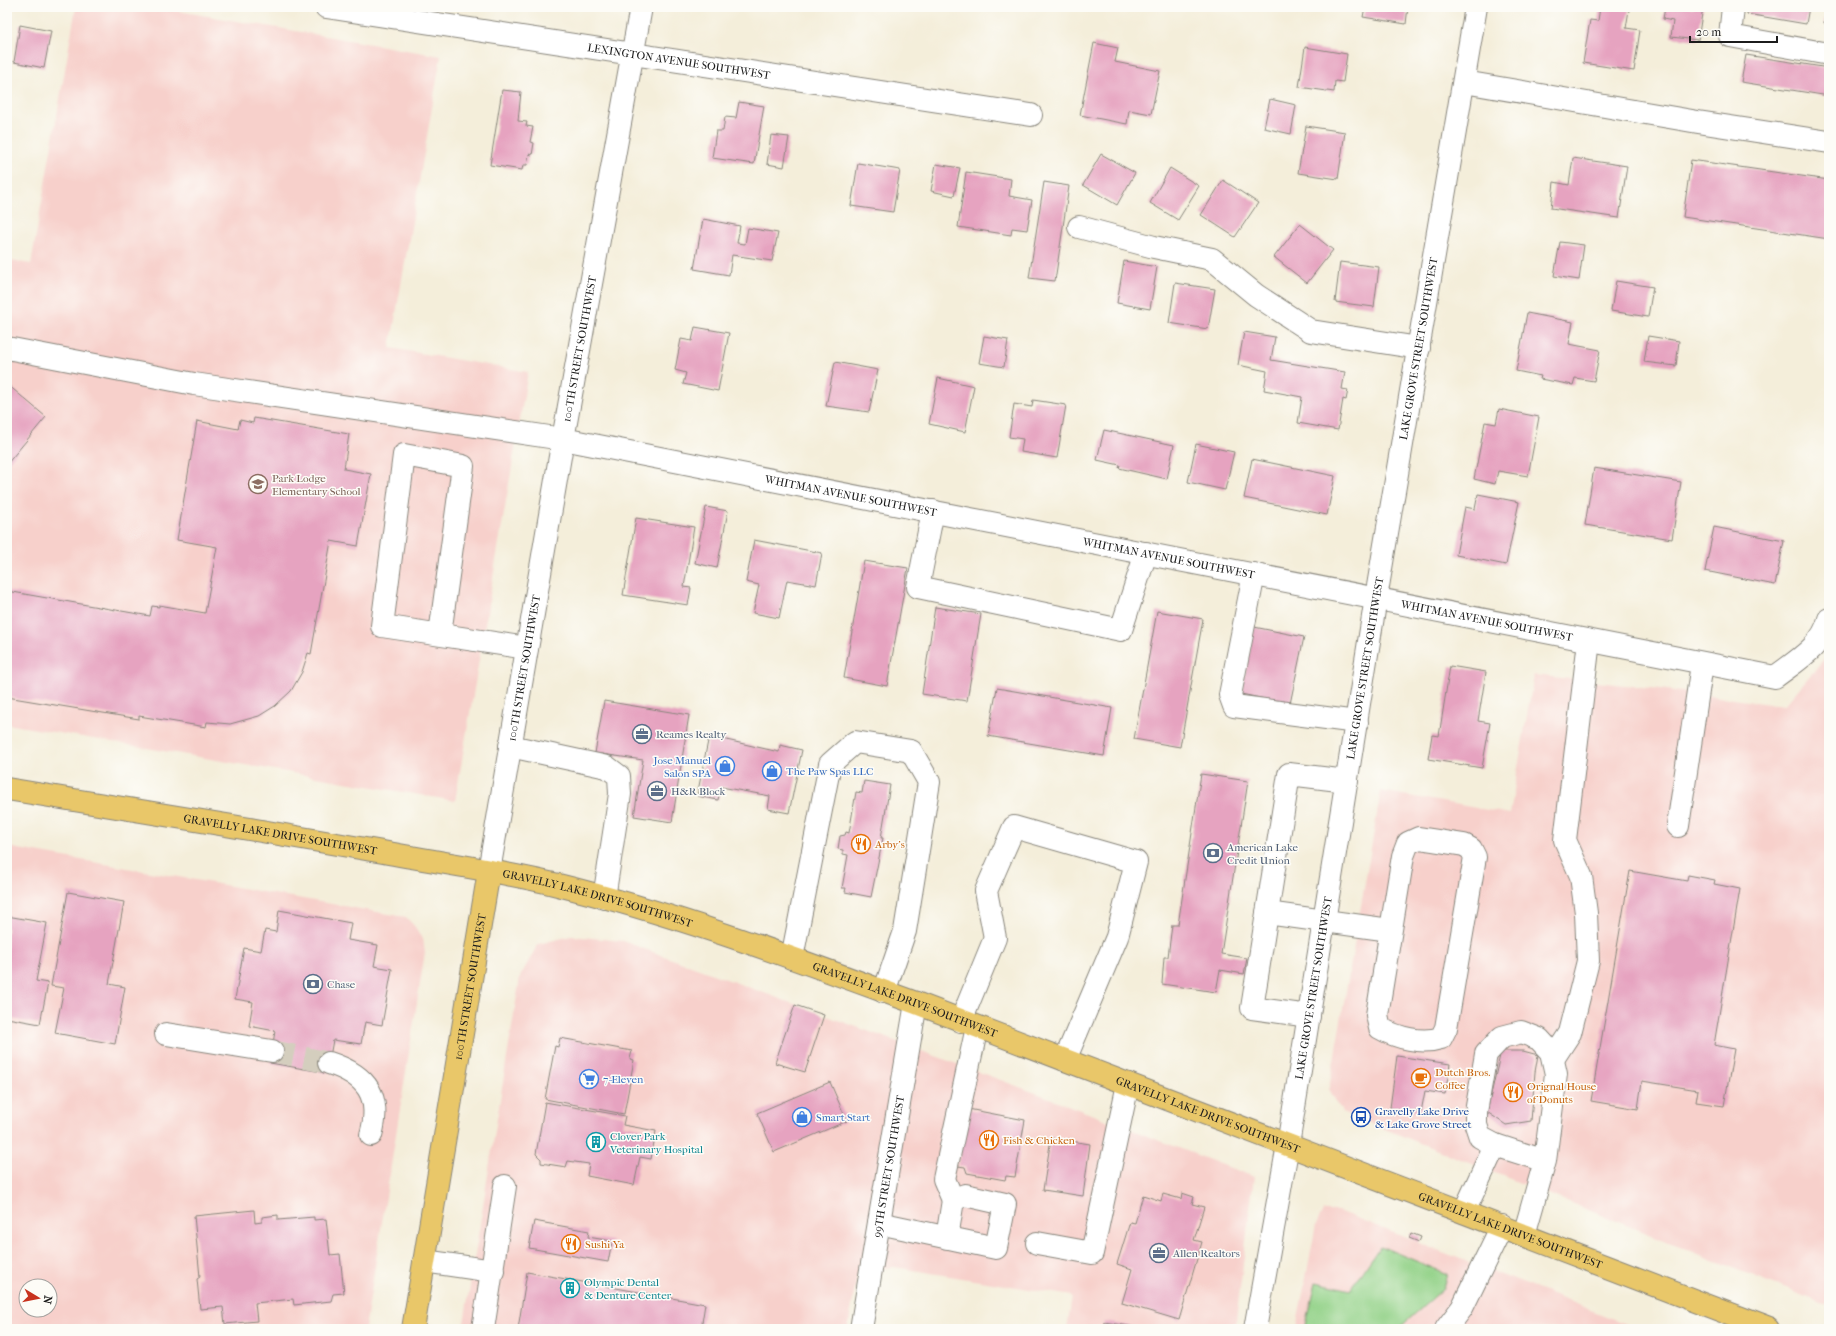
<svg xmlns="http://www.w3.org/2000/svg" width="1836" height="1336" font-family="'IM FELL French Canon',serif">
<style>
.built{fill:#f7d0cb;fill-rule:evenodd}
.green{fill:#93d288;stroke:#587752}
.building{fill:#e6a3c0}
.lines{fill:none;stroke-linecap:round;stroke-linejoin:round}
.minor-tunnel{stroke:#d4cebe;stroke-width:22;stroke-dasharray:22 11;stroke-linecap:butt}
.minor-casing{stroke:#88857b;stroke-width:24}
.major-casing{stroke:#88857b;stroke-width:24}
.minor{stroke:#fff;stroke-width:22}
.major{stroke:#e9c769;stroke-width:22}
.labels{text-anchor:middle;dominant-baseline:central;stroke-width:3;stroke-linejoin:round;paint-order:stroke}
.street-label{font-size:11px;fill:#1c1c1c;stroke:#fdfcf7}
.education-label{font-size:11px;fill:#785e54;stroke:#fdfcf7;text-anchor:start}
.service-label{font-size:11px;fill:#4e5e75;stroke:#fdfcf7;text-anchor:start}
.shop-label{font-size:11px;fill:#366cbe;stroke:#fdfcf7;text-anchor:start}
.food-label{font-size:11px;fill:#c56008;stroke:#fdfcf7;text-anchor:start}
.transit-label{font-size:11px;fill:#164399;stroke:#fdfcf7;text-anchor:start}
.culture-label{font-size:11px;fill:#0d838f;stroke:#fdfcf7;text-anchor:start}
</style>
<rect width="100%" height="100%" fill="#fdfcf7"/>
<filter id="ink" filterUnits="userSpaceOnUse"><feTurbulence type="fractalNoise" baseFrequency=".025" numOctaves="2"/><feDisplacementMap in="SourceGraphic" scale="8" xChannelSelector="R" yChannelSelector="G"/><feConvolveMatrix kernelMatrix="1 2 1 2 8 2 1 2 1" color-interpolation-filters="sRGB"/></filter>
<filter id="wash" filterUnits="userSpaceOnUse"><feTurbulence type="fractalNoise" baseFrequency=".012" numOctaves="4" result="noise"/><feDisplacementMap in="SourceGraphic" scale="16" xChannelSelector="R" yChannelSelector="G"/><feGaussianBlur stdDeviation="0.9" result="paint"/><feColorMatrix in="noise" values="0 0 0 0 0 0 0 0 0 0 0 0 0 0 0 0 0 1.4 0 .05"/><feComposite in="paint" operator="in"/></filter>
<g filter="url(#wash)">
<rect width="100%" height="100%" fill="#f4eeda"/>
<path class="built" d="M 76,7 L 155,7 L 441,56 L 390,348 L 528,372 L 455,801 L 7,724 L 7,260 L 31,264 Z
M 1829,653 L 1829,1306 L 1342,1112 L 1329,1089 L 1381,791 L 1510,814 L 1534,675 L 1660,689 L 1784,706 Z
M 7,847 L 406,917 L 415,927 L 423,939 L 425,952 L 365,1329 L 7,1329 ZM 26,1286 L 50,1286 L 50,1310 L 26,1310 Z
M 571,936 L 623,941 L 1044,1096 L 1254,1177 L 1235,1329 L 1067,1329 L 1072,1296 L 894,1267 L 858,1271 L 848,1329 L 463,1329 L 520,977 L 538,944 Z
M 1323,1211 L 1338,1211 L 1639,1329 L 1296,1329 L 1316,1225 Z"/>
<path class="green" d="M 1380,1246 L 1447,1274 L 1443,1289 L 1398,1329 L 1305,1329 L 1316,1282 L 1351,1290 Z"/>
<g id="blocks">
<path class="building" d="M 1365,7 L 1408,7 L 1406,24 L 1363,17 Z
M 1600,7 L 1629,10 L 1626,28 L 1640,30 L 1634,71 L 1583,63 L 1590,20 L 1598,21 Z
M 1665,7 L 1703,7 L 1698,40 L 1671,37 L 1673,21 L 1663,19 Z
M 1748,7 L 1809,7 L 1806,24 L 1747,14 Z
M 1827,7 L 1829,7 L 1829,24 L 1824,23 Z
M 20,25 L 51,31 L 44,68 L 14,62 Z
M 1094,43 L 1118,48 L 1115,62 L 1160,71 L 1151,114 L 1129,110 L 1127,124 L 1080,115 Z
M 1305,47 L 1347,54 L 1343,82 L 1335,81 L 1334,92 L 1299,87 Z
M 1746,55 L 1829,68 L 1829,96 L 1741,82 Z
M 502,90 L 521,92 L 518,121 L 527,122 L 526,126 L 533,127 L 530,142 L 534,143 L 532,155 L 529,154 L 527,165 L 523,165 L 522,170 L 490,165 Z
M 1270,99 L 1296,105 L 1291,134 L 1264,128 Z
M 739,102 L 764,106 L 754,164 L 712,158 L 716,131 L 723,131 L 725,117 L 736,118 Z
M 1306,126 L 1345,132 L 1338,179 L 1298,173 Z
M 771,135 L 789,137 L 784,167 L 767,164 Z
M 1101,154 L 1135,173 L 1117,205 L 1083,185 Z
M 1573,158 L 1627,166 L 1619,218 L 1551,208 L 1554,182 L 1569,185 Z
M 1691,160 L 1829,180 L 1829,239 L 1683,217 Z
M 858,163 L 900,170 L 893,212 L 851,206 Z
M 936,164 L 960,168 L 954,196 L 931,191 Z
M 1170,168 L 1199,186 L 1178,220 L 1150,203 Z
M 966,172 L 1011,179 L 1009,196 L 1032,200 L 1027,230 L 1012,228 L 1011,235 L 958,227 Z
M 1223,180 L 1258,203 L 1235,237 L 1201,215 Z
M 1044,182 L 1069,186 L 1055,281 L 1029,278 Z
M 703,219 L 740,226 L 737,243 L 745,244 L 748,228 L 778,233 L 772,261 L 732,255 L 729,275 L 694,269 Z
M 1300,224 L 1333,250 L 1307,283 L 1274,257 Z
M 1560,242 L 1584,245 L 1579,280 L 1554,276 Z
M 1124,261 L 1157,267 L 1150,309 L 1117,303 Z
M 1340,262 L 1379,267 L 1374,307 L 1335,302 Z
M 1616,281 L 1653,287 L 1648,317 L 1611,311 Z
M 1175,283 L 1215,289 L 1208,329 L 1169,323 Z
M 1527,313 L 1573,322 L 1569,344 L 1600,350 L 1594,381 L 1575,378 L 1573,385 L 1540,379 L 1541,376 L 1516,371 Z
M 695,327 L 729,333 L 718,391 L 683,384 L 686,373 L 675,370 L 681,339 L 692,341 Z
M 1244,332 L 1275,337 L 1271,360 L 1345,372 L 1342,389 L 1348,390 L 1346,400 L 1343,399 L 1338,430 L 1298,423 L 1302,397 L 1264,390 L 1267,371 L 1238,365 Z
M 984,336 L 1008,340 L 1004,367 L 979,363 Z
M 1648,336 L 1679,341 L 1676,366 L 1644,362 Z
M 835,362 L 878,370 L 869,412 L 826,406 Z
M 938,378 L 974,386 L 965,432 L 929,424 Z
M 7,384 L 46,417 L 7,464 Z
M 1033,400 L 1066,405 L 1057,458 L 1021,452 L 1023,439 L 1009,437 L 1014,404 L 1032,407 Z
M 1499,409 L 1539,417 L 1528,476 L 1498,471 L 1495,484 L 1474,479 L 1485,422 L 1496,424 Z
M 254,418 L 349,434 L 344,469 L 371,474 L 358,546 L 331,541 L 311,654 L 308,653 L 302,672 L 291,691 L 275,706 L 259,716 L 230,724 L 207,722 L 206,727 L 139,716 L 139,719 L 7,697 L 7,591 L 150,616 L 152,606 L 159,607 L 159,605 L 205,613 L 217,547 L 177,540 L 197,421 L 238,429 L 240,420 L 253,423 Z
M 1104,430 L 1174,445 L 1167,479 L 1119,468 L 1120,465 L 1097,460 Z
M 1196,444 L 1234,452 L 1225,490 L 1188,482 Z
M 1252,459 L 1335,476 L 1327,515 L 1244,498 Z
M 1594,468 L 1681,482 L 1672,539 L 1585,525 Z
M 1478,494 L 1519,502 L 1506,565 L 1456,555 L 1465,507 L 1475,509 Z
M 706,507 L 728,511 L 717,568 L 695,563 Z
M 636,518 L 694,527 L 684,587 L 691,588 L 688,605 L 623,595 Z
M 1714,527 L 1784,541 L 1775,585 L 1705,571 Z
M 754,540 L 822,553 L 816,585 L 787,580 L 779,618 L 753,613 L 759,585 L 746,582 Z
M 864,561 L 908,568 L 887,686 L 844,678 Z
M 935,607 L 981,614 L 967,701 L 922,694 Z
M 1157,611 L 1203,619 L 1180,747 L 1134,739 Z
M 1254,627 L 1304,637 L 1290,704 L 1241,694 Z
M 1450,666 L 1486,672 L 1478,721 L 1490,723 L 1482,768 L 1428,759 L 1432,735 L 1439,736 Z
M 997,688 L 1112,708 L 1104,756 L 988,736 Z
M 604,701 L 689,715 L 672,822 L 634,816 L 643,760 L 595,753 Z
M 709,736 L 779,752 L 780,745 L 802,750 L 789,813 L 768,809 L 770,796 L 721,787 L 718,800 L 697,796 Z
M 1201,774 L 1248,781 L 1221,954 L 1247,958 L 1244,974 L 1220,970 L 1216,992 L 1162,984 L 1164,957 L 1168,957 L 1172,925 L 1178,925 Z
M 864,781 L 890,785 L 881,838 L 883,838 L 871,897 L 845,892 L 846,888 L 842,888 L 848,855 L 843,854 L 843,850 L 838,849 L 840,836 L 845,835 L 846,832 L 849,833 L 856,792 L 862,793 Z
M 1630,871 L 1687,881 L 1688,875 L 1715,880 L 1714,884 L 1740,889 L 1714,1045 L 1734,1049 L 1724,1106 L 1696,1102 L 1698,1090 L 1642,1081 L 1638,1109 L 1591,1101 Z
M 68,892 L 124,902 L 109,984 L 125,987 L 115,1044 L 55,1033 L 64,988 L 51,986 Z
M 279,910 L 351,923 L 348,940 L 378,945 L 374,966 L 392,969 L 382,1025 L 365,1022 L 361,1044 L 333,1040 L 327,1073 L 270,1063 L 275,1031 L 249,1026 L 253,1002 L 235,999 L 244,948 L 261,951 L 265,930 L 276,932 Z
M 7,916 L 47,923 L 36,981 L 48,983 L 40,1024 L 7,1018 Z
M 795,1005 L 824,1015 L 805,1072 L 775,1063 Z
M 560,1038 L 632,1051 L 630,1059 L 634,1060 L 624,1114 L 545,1099 L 555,1046 L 558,1047 Z
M 1501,1051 L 1523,1051 L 1538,1055 L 1535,1072 L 1531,1121 L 1506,1125 L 1487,1112 Z
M 1397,1056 L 1450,1064 L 1445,1094 L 1425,1091 L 1421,1112 L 1390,1108 Z
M 830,1082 L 847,1121 L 774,1152 L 757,1113 Z
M 545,1102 L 625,1116 L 623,1125 L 656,1131 L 651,1159 L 640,1157 L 634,1185 L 587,1176 L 589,1164 L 568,1161 L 566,1167 L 541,1163 L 541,1159 L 536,1154 Z
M 968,1109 L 1025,1120 L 1015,1177 L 1006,1176 L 1005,1180 L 967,1173 L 965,1167 L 958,1166 Z
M 1051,1138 L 1090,1144 L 1083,1196 L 1043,1190 Z
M 1182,1193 L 1194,1197 L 1192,1204 L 1204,1207 L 1194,1240 L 1202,1242 L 1179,1320 L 1122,1303 L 1132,1269 L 1117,1264 L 1130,1222 L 1135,1223 L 1143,1195 L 1161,1201 L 1163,1194 L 1181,1199 Z
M 254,1210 L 255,1223 L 262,1222 L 262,1217 L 278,1215 L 278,1220 L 314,1217 L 314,1220 L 326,1219 L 330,1255 L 340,1254 L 344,1293 L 333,1294 L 331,1301 L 294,1305 L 293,1299 L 255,1303 L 257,1321 L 225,1324 L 223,1307 L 200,1309 L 197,1279 L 200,1277 L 194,1216 Z
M 534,1221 L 589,1231 L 588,1237 L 612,1241 L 608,1262 L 529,1248 Z
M 1411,1233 L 1421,1237 L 1419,1242 L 1409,1238 Z
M 527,1272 L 705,1304 L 701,1329 L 518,1329 Z
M 1104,1322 L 1142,1328 L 1142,1329 L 1103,1329 Z"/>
</g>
</g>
<g filter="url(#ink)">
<use href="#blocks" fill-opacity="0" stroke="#88857b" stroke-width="1"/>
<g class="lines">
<path class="minor-tunnel" d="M 272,1051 L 329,1063"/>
<g class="minor-casing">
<g id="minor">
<path id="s1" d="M 326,7 L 1031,115"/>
<path d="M 1733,7 L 1730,36 L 1829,54"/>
<path d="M 1464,82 L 1698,122 L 1829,142"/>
<path d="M 1079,227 L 1154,247 L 1212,259 L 1256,295 L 1311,331 L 1419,348"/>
<path id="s2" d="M 7,348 L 194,384 L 563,439 L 1775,677 C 1796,661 1823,646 1829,619"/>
<path d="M 933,511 L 918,587 L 1121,630 L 1146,553"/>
<path d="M 1254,574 L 1230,695 L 1234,706 L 1357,722"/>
<path d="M 440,634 L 463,466 L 404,455 L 382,626 L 527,648"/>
<path d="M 510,746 L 607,767 L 619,776 L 620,794 L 604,898"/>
<path d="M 1678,826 L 1702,664"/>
<path d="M 1419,838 L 1464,845 L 1471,849 L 1475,857 L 1446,1028 L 1441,1038 C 1422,1044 1397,1038 1380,1028 L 1377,1015 L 1403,856 L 1408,843 Z"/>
<path id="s3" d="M 489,871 L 563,439 L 641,7"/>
<path d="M 1267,913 L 1390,930"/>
<path d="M 792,958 L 830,764 L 855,742 L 911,751 L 929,782 L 905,931 L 884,992"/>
<path d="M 1309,1016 L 1252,1008 L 1289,774 L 1347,781"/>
<path d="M 961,1021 L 995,938 L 986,891 L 1014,827 L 1136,862 L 1117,937 L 1065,1060"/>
<path d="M 166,1034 L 272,1051"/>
<path d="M 1553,1059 L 1570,1033 L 1588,961 L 1586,913 L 1581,876 L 1565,840 L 1589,641"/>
<path d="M 329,1063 C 367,1075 382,1096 371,1135"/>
<path d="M 953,1200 L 944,1179 L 977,1027"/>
<path d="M 1464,1212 L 1495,1145"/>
<path d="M 879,1223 L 996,1248 L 1005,1204 L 965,1195 L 953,1200 L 947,1238"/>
<path d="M 1524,1235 L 1545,1161 L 1556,1074 L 1551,1052 L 1539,1039 L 1521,1032 L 1502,1037 L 1486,1054 L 1476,1112 L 1476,1125 L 1480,1137 L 1495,1145 L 1545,1161"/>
<path d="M 1037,1243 L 1092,1253 L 1128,1084"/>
<path d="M 424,1261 L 493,1271"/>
<path d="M 483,1329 L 505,1186"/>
<path id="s4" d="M 861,1329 L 916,1003"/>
<path id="s5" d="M 1255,1329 L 1288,1145 L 1376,598 L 1476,7"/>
<path d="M 1446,1329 L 1462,1308 L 1502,1226"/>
</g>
</g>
<g class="major-casing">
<g id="major">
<path id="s6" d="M 7,789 C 132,809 258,830 383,852 C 441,863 501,871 558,885 C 680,915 798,960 916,1003 L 1769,1329"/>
<path id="s7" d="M 413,1329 L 489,871"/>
</g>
</g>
<use href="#minor" class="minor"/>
<use href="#major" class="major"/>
</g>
</g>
<defs>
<g id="school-ring" transform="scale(1)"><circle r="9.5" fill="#fdfcf7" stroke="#8d6e63" stroke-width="1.5"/><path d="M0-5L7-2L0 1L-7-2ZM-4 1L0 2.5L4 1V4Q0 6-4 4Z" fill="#8d6e63"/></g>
<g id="office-ring" transform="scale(1)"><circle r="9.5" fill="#fdfcf7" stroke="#5c6f8a" stroke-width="1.5"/><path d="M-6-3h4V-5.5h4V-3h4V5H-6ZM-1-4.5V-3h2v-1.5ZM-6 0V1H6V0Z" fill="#5c6f8a"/></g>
<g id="shop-ring" transform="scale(1)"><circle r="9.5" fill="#fdfcf7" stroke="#3f7fe0" stroke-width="1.5"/><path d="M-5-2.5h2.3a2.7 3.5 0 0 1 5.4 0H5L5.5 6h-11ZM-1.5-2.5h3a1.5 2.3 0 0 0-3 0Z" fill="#3f7fe0"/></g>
<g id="restaurant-ring" transform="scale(1)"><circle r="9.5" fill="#fdfcf7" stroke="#e8710a" stroke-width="1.5"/><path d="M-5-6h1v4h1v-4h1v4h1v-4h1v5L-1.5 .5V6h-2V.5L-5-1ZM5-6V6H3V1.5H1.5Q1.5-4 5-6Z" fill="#e8710a"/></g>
<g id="bank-ring" transform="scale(1)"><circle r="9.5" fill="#fdfcf7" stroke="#5c6f8a" stroke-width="1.5"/><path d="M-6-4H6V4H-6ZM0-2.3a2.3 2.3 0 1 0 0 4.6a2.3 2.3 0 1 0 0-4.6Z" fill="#5c6f8a"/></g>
<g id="cafe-ring" transform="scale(1)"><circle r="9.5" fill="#fdfcf7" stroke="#e8710a" stroke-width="1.5"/><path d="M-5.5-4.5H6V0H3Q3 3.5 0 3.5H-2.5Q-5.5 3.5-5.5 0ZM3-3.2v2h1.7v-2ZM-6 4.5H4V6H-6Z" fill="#e8710a"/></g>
<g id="supermarket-ring" transform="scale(1)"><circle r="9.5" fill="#fdfcf7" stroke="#3f7fe0" stroke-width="1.5"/><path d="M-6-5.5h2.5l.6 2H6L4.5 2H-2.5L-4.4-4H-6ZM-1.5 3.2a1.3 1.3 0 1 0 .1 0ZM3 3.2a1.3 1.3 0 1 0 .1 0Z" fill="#3f7fe0"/></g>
<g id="bus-ring" transform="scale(1)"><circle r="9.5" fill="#fdfcf7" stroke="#1a4fb4" stroke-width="1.5"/><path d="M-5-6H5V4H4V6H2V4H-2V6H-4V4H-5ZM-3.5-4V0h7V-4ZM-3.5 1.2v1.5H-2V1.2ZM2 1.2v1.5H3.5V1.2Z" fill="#1a4fb4"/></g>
<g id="building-ring" transform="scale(1)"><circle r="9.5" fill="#fdfcf7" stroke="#0f9aa8" stroke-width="1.5"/><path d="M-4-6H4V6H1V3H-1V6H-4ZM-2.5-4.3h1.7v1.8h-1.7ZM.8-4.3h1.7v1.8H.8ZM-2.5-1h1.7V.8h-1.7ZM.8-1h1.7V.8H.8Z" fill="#0f9aa8"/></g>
</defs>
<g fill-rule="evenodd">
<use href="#school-ring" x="258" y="484"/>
<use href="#office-ring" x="642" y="734"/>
<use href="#shop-ring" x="725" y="766"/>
<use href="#shop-ring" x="772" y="771"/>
<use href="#office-ring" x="657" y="791"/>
<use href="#restaurant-ring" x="861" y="844"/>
<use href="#bank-ring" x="1213" y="853"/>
<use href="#bank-ring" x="313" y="984"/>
<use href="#cafe-ring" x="1421" y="1078"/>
<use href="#supermarket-ring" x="589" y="1079"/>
<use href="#restaurant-ring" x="1513" y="1092"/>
<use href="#shop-ring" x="802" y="1117"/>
<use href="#bus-ring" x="1361" y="1117"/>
<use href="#restaurant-ring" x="989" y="1140"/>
<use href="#building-ring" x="596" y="1142"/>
<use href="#restaurant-ring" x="571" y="1244"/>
<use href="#office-ring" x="1159" y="1253"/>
<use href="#building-ring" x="570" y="1288"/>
</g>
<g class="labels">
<g class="street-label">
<text stroke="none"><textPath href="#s1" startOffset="357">LEXINGTON AVENUE SOUTHWEST</textPath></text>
<text stroke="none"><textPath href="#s3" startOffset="530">100TH STREET SOUTHWEST</textPath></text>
<text stroke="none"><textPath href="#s5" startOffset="994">LAKE GROVE STREET SOUTHWEST</textPath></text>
<text stroke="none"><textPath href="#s2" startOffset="857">WHITMAN AVENUE SOUTHWEST</textPath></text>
<text stroke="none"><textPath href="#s2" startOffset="1181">WHITMAN AVENUE SOUTHWEST</textPath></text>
<text stroke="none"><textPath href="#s2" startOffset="1505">WHITMAN AVENUE SOUTHWEST</textPath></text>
<text stroke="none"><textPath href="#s3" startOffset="206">100TH STREET SOUTHWEST</textPath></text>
<text stroke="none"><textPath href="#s5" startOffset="670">LAKE GROVE STREET SOUTHWEST</textPath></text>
<text stroke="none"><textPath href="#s6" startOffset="277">GRAVELLY LAKE DRIVE SOUTHWEST</textPath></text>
<text stroke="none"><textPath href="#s6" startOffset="601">GRAVELLY LAKE DRIVE SOUTHWEST</textPath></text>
<text stroke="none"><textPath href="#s7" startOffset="347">100TH STREET SOUTHWEST</textPath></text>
<text stroke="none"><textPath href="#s5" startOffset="346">LAKE GROVE STREET SOUTHWEST</textPath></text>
<text stroke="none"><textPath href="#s6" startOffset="925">GRAVELLY LAKE DRIVE SOUTHWEST</textPath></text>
<text stroke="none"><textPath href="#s6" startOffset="1249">GRAVELLY LAKE DRIVE SOUTHWEST</textPath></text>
<text stroke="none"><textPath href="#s4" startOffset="165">99TH STREET SOUTHWEST</textPath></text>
<text stroke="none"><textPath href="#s6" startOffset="1573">GRAVELLY LAKE DRIVE SOUTHWEST</textPath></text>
</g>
<g class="education-label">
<text x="272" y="478">Park Lodge<tspan x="272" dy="13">Elementary School</tspan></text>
</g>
<g class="service-label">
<text x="656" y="734">Reames Realty</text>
<text x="671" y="791">H&amp;R Block</text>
<text x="1227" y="847">American Lake<tspan x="1227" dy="13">Credit Union</tspan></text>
<text x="327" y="984">Chase</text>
<text x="1173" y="1253">Allen Realtors</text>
</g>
<g class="shop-label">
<text x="711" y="760" text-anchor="end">Jose Manuel<tspan x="711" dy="13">Salon SPA</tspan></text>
<text x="786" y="771">The Paw Spas LLC</text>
<text x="603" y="1079">7-Eleven</text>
<text x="816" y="1117">Smart Start</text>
</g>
<g class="food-label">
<text x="875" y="844">Arby's</text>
<text x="1435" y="1072">Dutch Bros.<tspan x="1435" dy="13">Coffee</tspan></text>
<text x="1527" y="1086">Orignal House<tspan x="1527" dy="13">of Donuts</tspan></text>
<text x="1003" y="1140">Fish &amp; Chicken</text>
<text x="585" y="1244">Sushi Ya</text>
</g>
<g class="transit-label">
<text x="1375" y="1111">Gravelly Lake Drive<tspan x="1375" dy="13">&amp; Lake Grove Street</tspan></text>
</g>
<g class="culture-label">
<text x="610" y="1136">Clover Park<tspan x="610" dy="13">Veterinary Hospital</tspan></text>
<text x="584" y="1282">Olympic Dental<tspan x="584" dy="13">&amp; Denture Center</tspan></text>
</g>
</g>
<rect width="1836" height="1336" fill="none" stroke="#fdfcf7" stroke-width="24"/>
<g transform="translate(38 1298) rotate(100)"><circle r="19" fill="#fdfcf7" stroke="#a3a29f"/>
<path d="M0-3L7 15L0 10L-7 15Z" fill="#c8321e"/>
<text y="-6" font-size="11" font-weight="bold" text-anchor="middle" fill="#1c1c1c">N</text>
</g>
<path d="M1690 36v6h87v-6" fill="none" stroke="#1c1c1c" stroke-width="2"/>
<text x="1696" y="36" font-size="12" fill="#1c1c1c" stroke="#fdfcf7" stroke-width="3" paint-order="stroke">20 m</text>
</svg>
